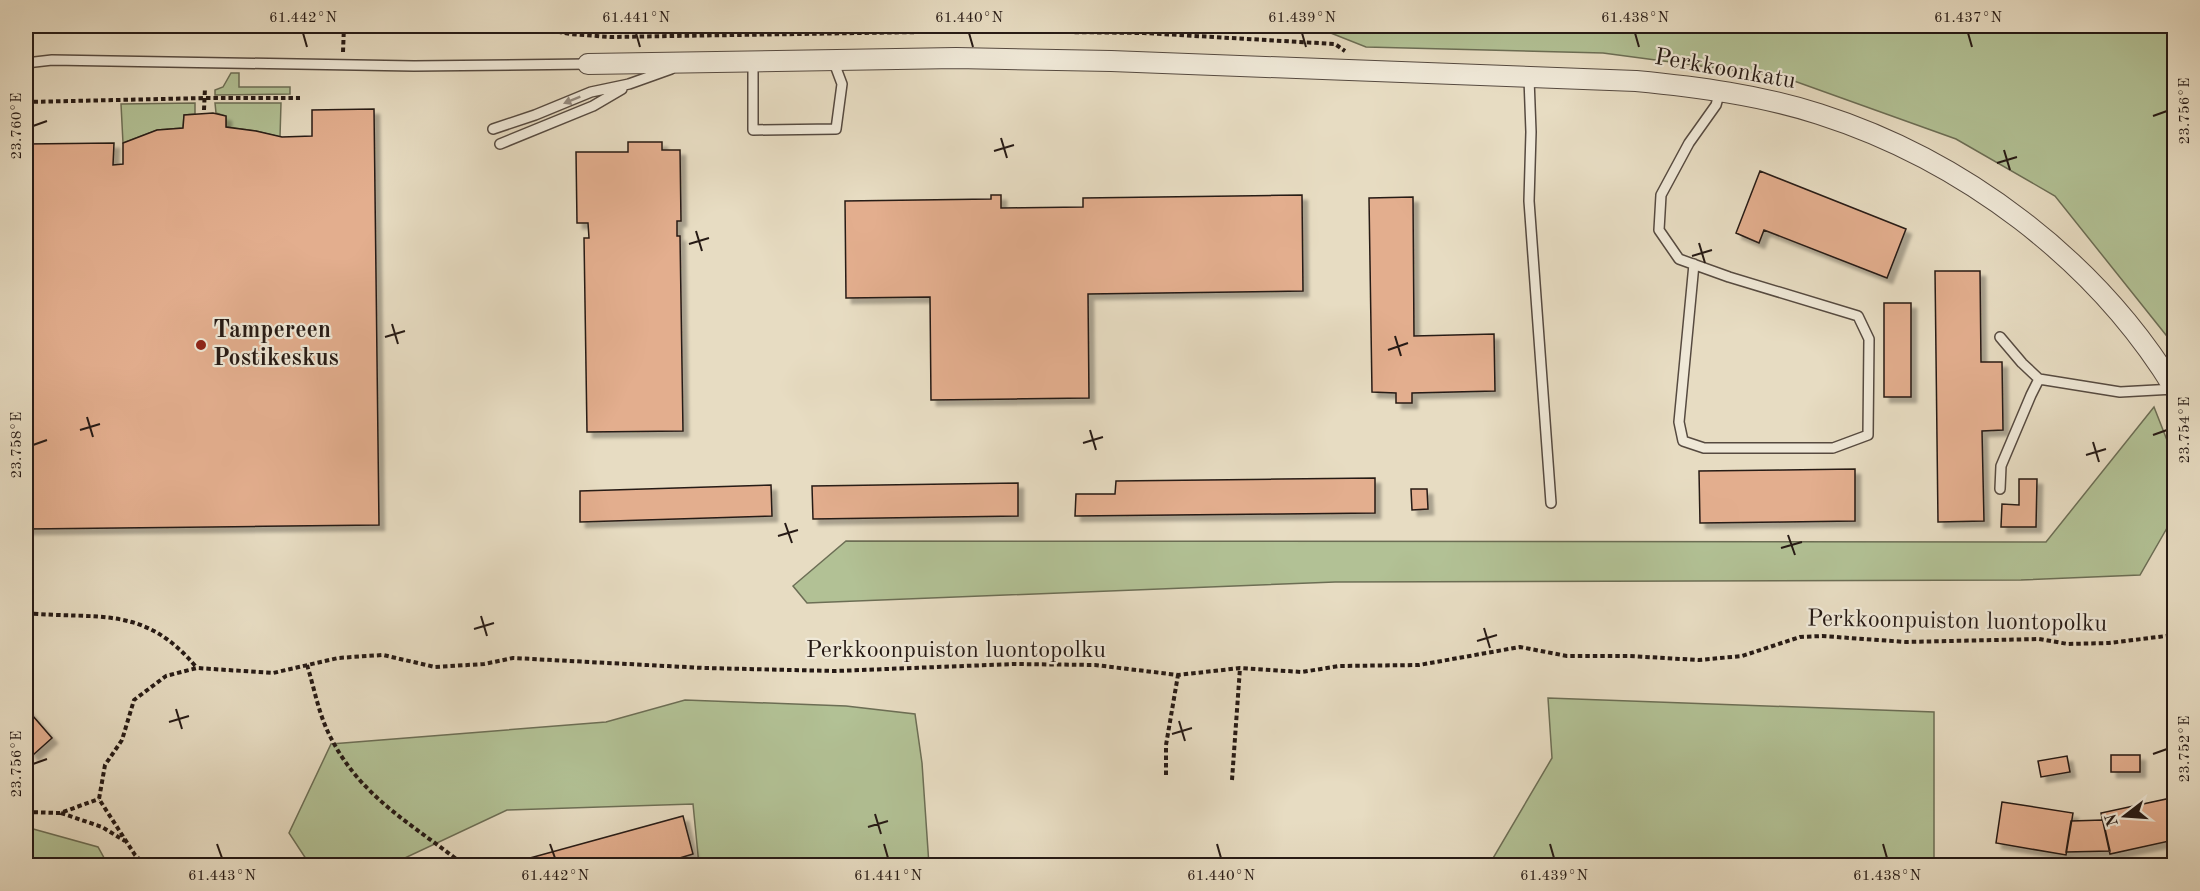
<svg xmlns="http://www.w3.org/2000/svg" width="2200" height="891" font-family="'Old Standard TT',serif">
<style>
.green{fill:#b2c195;stroke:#6c6e55;stroke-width:1.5}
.building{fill:#e3ae8e;stroke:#261a15;stroke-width:1.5;filter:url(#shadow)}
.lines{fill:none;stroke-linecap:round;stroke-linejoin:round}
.lane-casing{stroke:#564a40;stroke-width:12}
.street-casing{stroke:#564a40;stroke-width:22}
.path{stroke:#261a15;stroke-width:4;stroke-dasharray:4.5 3;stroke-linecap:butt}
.lane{stroke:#efe8d7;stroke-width:9}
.street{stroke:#efe8d7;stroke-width:20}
.oneway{fill:#958b80}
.ticks{fill:none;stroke:#261a15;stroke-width:2}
.poi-dot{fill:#8f2418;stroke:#efe8d7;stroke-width:2}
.labels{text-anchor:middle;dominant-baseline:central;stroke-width:4.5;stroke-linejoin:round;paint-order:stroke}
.street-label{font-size:24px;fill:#261a15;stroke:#efe8d7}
.poi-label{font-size:24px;font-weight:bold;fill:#261a15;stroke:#efe8d7;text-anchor:start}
.neatline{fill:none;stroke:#261a15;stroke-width:2}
.ticks-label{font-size:15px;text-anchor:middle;fill:#261a15}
</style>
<defs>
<filter id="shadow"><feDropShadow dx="5.5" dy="5.5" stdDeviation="1.5" flood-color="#0004"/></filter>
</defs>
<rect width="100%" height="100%" fill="#e7dcc2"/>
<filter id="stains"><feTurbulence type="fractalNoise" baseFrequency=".00333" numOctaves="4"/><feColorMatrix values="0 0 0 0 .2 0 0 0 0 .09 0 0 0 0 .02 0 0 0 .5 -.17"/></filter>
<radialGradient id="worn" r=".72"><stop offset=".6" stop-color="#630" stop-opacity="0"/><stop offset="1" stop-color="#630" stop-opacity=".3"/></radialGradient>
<path class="green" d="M 1313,26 L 2174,26 L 2174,345 L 2055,196 L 1956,139 L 1783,77 L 1603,53 L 1366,47 Z
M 231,73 L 239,73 L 239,87 L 290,87 L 290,94 L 215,95 L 215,90 L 223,87 Z
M 195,103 L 195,114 L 184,115 L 183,128 L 157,130 L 123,143 L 121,104 Z
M 215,103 L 281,103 L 280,137 L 256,131 L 226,127 L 226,116 L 216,113 Z
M 2154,407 L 2174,458 L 2174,507 L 2167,528 L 2140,575 L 2021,580 L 1335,582 L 807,603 L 793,586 L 846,541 L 2046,542 Z
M 1548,698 L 1934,712 L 1934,865 L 1489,865 L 1552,758 Z
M 685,700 L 846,706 L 915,714 L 922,763 L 929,865 L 699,865 L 693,804 L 507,810 L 390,865 L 310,865 L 289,833 L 331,744 L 606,722 Z
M 26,827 L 98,847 L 108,865 L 26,865 Z"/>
<path class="building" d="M 374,109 L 379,525 L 26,529 L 26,144 L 114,143 L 113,165 L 123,164 L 123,143 L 157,130 L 183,128 L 184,115 L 213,113 L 226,116 L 226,127 L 256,131 L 282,137 L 312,136 L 312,110 Z
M 628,142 L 662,142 L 662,150 L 680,150 L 681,221 L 677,221 L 677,236 L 680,236 L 683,431 L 587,432 L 584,238 L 589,238 L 588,223 L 577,223 L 576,152 L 628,152 Z
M 1760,171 L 1906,229 L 1887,278 L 1764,230 L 1759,243 L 1736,233 Z
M 991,195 L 1001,195 L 1001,208 L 1083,207 L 1083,198 L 1302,195 L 1303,291 L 1088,294 L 1089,398 L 931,400 L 930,297 L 846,298 L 845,201 L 991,199 Z
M 1413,197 L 1414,336 L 1494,334 L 1495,391 L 1412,393 L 1412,403 L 1396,403 L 1396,393 L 1372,392 L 1369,198 Z
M 1935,271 L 1980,271 L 1981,362 L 2002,362 L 2003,430 L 1982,431 L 1984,521 L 1938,522 Z
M 1884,303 L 1911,303 L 1911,397 L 1884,397 Z
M 1855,469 L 1855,521 L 1700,523 L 1699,471 Z
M 1375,478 L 1375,513 L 1075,516 L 1076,494 L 1115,494 L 1116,481 Z
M 2019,479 L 2037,479 L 2036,527 L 2001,527 L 2002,504 L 2019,505 Z
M 1018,483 L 1018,516 L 813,519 L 812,486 Z
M 771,485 L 772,516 L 580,522 L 580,491 Z
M 1411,489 L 1427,489 L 1428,509 L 1412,510 Z
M 26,708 L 52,738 L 33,755 L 26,746 Z
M 2111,755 L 2140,755 L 2140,772 L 2111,772 Z
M 2067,756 L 2070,772 L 2041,777 L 2038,761 Z
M 2171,798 L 2174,814 L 2174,840 L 2110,854 L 2101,813 Z
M 2002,802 L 2073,813 L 2066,855 L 1996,843 Z
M 683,816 L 693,854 L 653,866 L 521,866 L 519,861 Z
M 2103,820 L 2110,851 L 2066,852 L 2071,821 Z"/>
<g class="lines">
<g class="lane-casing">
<path id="lane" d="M 753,61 L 753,130 L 836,129 L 842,84 L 833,60
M 26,63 L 52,60 L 414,66 L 588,64
M 1529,78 L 1531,132 L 1529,201 L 1551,503
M 493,129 L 535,115 L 591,92 L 629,84 L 671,69
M 500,144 L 593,106 L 622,89
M 1694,264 L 1679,422 L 1683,441 L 1704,448 L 1833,448 L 1868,435 L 1869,339 L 1858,316 L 1729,277 L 1679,259 L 1659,230 L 1661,195 L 1689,143 L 1716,105 L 1720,91
M 2000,337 L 2022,363 L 2039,379
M 2000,489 L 2001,466 L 2031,395 L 2039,379 L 2120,392 L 2174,389"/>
</g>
<g class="street-casing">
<path id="street" d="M 588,64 L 956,58 L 1111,61 L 1636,81 C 1698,87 1760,95 1819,114 C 1963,160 2095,259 2174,388"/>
</g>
<path class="path" d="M 528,26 L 570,34 L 610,37 L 985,31 L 1144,33 L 1335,44 L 1345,51
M 343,52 L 344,26
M 26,102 L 205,98 L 300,98
M 204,110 L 205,88
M 2169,406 L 2174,417
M 26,613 C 99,620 144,604 197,668
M 307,665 C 314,687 318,711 328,732 C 357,793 404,819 455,858 L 461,866
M 1166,775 L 1166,745 L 1178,675
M 1232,780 L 1240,668
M 26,812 L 60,813 L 99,799
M 61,813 L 102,827 L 125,841
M 146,866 L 135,855 L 99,799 L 105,765 L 122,740 L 134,700 L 166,676 L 197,668 L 273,673 L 338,658 L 367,656 L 383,655 L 435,667 L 484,664 L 513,658 L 704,668 L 836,671 L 1014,664 L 1095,665 L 1178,675 L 1240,668 L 1302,672 L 1339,666 L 1419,665 L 1520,647 L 1567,656 L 1629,656 L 1699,660 L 1742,656 L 1800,637 L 1822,636 L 1906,642 L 2039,639 L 2068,644 L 2109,643 L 2174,635"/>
<use href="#lane" class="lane"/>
<use href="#street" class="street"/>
</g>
<defs><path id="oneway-solid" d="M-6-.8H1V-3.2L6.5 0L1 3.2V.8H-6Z" transform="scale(1.5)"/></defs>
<use class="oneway" href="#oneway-solid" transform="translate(572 100) rotate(158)"/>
<path class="ticks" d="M 303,33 L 307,47M 636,33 L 640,47M 969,33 L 973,47M 1302,33 L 1306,47M 1635,33 L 1639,47M 1968,33 L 1972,47M 2153,116 L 2167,111M 33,126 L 47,121M 1001,138 L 1007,158M 2004,150 L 2010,170M 994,151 L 1014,145M 1997,163 L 2017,157M 696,231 L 702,251M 1699,243 L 1705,263M 689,244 L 709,238M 1692,256 L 1712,250M 392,324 L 398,344M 1395,336 L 1401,356M 385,337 L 405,331M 1388,350 L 1408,343M 87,417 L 93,437M 80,430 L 100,424M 1090,430 L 1096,450M 2153,435 L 2167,430M 2093,442 L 2099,462M 1083,443 L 1103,437M 33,445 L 47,440M 2086,455 L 2106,449M 785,523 L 792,543M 1788,535 L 1795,555M 778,536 L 798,530M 1781,548 L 1802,542M 481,616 L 487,636M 1484,628 L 1490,648M 474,629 L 494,623M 1477,641 L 1497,635M 176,709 L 182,729M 1179,721 L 1185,741M 169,722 L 189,716M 1172,734 L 1192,728M 2153,754 L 2167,749M 33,764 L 47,759M 875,814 L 881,834M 868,827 L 888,821M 217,844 L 222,858M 550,844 L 555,858M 884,844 L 888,858M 1217,844 L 1221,858M 1550,844 L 1554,858M 1883,844 L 1887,858"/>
<circle class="poi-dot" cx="201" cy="345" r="6"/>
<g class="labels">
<g class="street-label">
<text transform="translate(1725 70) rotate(10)">Perkkoonkatu</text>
<text transform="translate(1957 622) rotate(1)">Perkkoonpuiston luontopolku</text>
<text x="956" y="651">Perkkoonpuiston luontopolku</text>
</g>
<g class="poi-label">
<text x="213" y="331">Tampereen<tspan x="213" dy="28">Postikeskus</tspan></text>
</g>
</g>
<rect width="2200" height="891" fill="none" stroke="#e7dcc2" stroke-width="66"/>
<g transform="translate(2125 816) rotate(253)" stroke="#efe8d7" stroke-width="4.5" paint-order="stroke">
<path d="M0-4.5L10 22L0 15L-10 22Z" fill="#261a15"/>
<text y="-9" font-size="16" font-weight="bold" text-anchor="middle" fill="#261a15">N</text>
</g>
<rect x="33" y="33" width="2134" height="825" class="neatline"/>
<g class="ticks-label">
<text x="303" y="22">61.442°N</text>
<text x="636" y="22">61.441°N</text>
<text x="969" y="22">61.440°N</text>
<text x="1302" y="22">61.439°N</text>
<text x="1635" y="22">61.438°N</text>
<text x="1968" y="22">61.437°N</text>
<text transform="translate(2184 111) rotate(-90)" y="5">23.756°E</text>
<text transform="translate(16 126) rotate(-90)" y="5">23.760°E</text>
<text transform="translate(2184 430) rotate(-90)" y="5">23.754°E</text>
<text transform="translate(16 445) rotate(-90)" y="5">23.758°E</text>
<text transform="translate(2184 749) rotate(-90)" y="5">23.752°E</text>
<text transform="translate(16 764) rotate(-90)" y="5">23.756°E</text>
<text x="222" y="880">61.443°N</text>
<text x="555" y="880">61.442°N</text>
<text x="888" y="880">61.441°N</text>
<text x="1221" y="880">61.440°N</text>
<text x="1554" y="880">61.439°N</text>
<text x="1887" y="880">61.438°N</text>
</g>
<rect width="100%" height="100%" filter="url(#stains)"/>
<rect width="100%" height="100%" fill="url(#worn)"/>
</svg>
